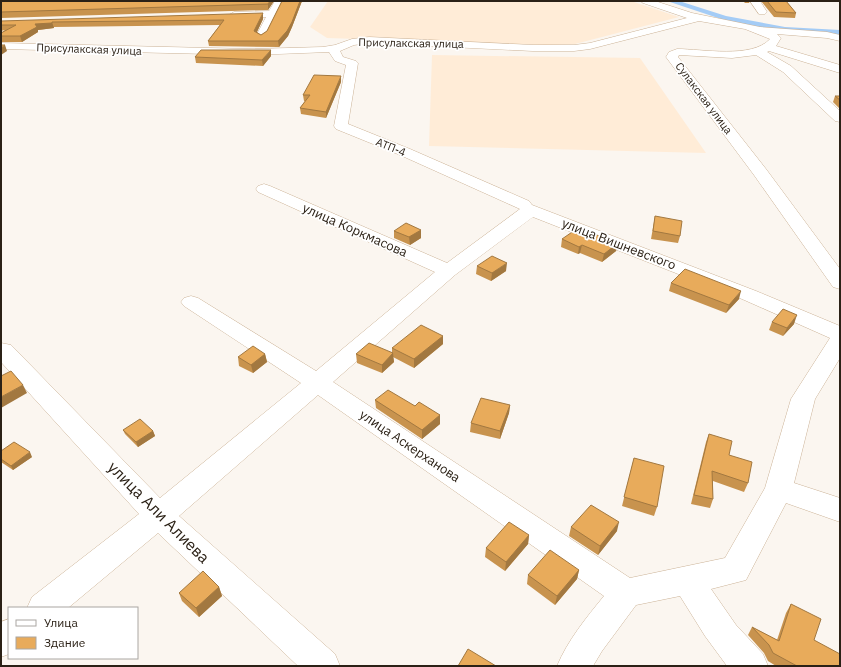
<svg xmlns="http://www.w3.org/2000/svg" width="841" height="667" font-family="'IBM Plex Sans',sans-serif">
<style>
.built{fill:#ffecd7}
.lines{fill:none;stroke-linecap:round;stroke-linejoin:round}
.canal{fill:#a4ccf6;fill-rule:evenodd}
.minor-casing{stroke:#ccb397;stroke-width:1}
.minor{fill:#fff;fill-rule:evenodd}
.wall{fill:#c8934e}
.shaded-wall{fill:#a27840}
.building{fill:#e8ab5b;stroke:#a27840}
.labels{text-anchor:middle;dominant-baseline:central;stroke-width:3.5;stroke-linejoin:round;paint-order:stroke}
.far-street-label{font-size:11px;fill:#2b2116;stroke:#fff}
.street-label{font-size:13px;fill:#2b2116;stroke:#fff}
.near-street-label{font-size:16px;fill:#2b2116;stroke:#fff}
</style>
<rect width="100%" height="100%" fill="#fbf6f0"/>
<path class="built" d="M 328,1 L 631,1 L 679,17 L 575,44 L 545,45 L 327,38 L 310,27 Z
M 432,55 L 640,58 L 706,153 L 429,146 Z"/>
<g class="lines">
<path class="canal" d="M 667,1 L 679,1 L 726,16 L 785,27 L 840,30 L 840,36 L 785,33 L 724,20 Z"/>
<g class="minor-casing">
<path id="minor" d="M 275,1 L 281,1 L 283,3 L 265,38 L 261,39 L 256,36 L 266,17 L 234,18 L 229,15 L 234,12 L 269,11 Z
M 641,1 L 655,1 L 692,13 L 760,27 L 827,32 L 840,35 L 840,41 L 827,38 L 777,34 L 781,38 L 776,46 L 840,65 L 840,73 L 769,51 L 767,52 L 791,66 L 840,111 L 840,122 L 835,121 L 783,72 L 756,55 L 732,58 L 679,55 L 678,57 L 766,169 L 840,269 L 840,289 L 833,287 L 754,175 L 666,57 L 669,52 L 677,49 C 702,49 752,59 770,39 L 745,29 L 699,21 L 590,49 L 574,51 L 533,51 L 369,43 L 354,45 L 340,51 L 343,57 L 356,61 L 358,63 L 348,124 L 410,149 L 529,201 L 532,205 L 756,291 L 840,326 L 840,358 L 815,399 L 794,483 L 840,498 L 840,522 L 786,503 L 746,580 L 711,589 L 736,625 L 763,654 L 768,666 L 727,666 L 705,636 L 680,596 L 636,605 L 602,651 L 593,666 L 557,666 C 568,640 586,618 604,596 L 318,395 L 179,516 L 335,654 L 340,666 L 298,666 L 158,533 L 68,608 L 27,608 L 32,597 L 139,514 L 1,362 L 1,343 L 11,345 L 160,498 L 301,383 L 184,306 L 181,302 L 184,298 L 191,296 L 198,298 L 316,371 L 435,272 L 258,192 L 256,189 L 258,186 L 264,184 L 270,186 L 447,263 L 520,209 L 400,155 L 336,129 L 334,126 L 346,65 L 335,61 L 329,52 L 251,55 L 1,49 L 1,43 L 251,49 L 323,47 L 335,45 L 352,39 L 369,37 L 533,45 L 574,45 L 590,43 L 687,18 L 643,3 ZM 533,217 L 742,299 L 830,338 L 791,399 L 765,488 L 725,558 L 630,578 L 333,382 L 455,275 Z
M 750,1 L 760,1 L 767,12 L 765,14 L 759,14 Z
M 9,619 L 9,654 L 1,657 L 1,622 Z"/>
</g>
<use href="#minor" class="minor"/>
</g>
<path class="wall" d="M 1,1 L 274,1 L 268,10 L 1,18 Z
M 282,1 L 302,1 L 292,27 L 288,36 L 279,47 L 209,46 L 208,41 L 220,25 L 54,27 L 54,28 L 38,30 L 38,32 L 22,42 L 1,42 L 1,33 L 5,30 L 1,31 L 1,21 L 263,19 L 257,32 L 261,35 L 267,31 Z
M 743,1 L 750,1 L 749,3 L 745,3 Z
M 761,1 L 786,1 L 796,13 L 795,18 L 774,17 Z
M 271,56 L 263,66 L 196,63 L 195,57 Z
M 341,82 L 326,118 L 301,114 L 300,108 L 305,101 L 304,101 L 303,95 Z
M 835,96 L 840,96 L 840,109 L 833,102 Z
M 655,216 L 680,236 L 678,243 L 651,239 Z
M 421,230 L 421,238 L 410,245 L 394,238 L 394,231 Z
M 562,239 L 618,243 L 616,251 L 602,262 L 580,253 L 578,254 L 561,247 Z
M 477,266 L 506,271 L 491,281 L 476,274 Z
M 671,283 L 739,299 L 726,313 L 669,291 Z
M 772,322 L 794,324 L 783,336 L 769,330 Z
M 443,336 L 443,344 L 414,368 L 393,357 L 394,362 L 382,373 L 357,363 L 356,354 L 392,352 L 392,348 Z
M 265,354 L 267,362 L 253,373 L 239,366 L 238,357 Z
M 375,400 L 415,406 L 440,415 L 440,424 L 422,439 L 376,408 Z
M 510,405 L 509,413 L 500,439 L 470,432 L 471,423 Z
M 123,430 L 153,431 L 155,436 L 138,447 L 125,434 Z
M 709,434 L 748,483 L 744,492 L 713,481 L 713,499 L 710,508 L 691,504 L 706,442 Z
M 1,451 L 32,457 L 13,470 L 1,462 Z
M 634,458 L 657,507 L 654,516 L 622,506 Z
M 571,527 L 617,531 L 598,555 L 569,536 Z
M 529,535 L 528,544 L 505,571 L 485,557 L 486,548 Z
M 579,570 L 577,579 L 555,605 L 527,584 L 528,575 Z
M 219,587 L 222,596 L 199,617 L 182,601 L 179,593 Z
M 791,604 L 814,640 L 840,666 L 776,666 L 768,661 L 764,653 L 748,635 L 752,627 L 777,640 L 786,613 Z"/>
<path class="shaded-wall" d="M 270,1 L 274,1 L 268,10 L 268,4 Z
M 300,1 L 302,1 L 292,27 L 288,36 L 279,47 L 278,41 Z
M 263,13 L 263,19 L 255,36 L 254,31 Z
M 52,22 L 54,28 L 38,30 L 38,32 L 22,42 L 20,36 L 35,24 Z
M 5,45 L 7,51 L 1,55 L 1,48 Z
M 271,50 L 271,56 L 263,66 L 262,60 Z
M 341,76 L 341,82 L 326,118 L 326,112 Z
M 421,230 L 421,238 L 410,245 L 409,237 Z
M 618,243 L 616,251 L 602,262 L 604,254 Z
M 582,245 L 580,253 L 578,254 L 579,247 Z
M 507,263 L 506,271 L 491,281 L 492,273 Z
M 741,291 L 739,299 L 726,313 L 729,305 Z
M 797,315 L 794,324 L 783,336 L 787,328 Z
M 443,336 L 443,344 L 414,368 L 414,359 Z
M 393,353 L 394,362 L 382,373 L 382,365 Z
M 265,354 L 267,362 L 253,373 L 251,365 Z
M 23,385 L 27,393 L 1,408 L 1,397 Z
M 510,405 L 509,413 L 500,439 L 500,431 Z
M 440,415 L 440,424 L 422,439 L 422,430 Z
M 153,431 L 155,436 L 138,447 L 136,442 Z
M 30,452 L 32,457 L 13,470 L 11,466 Z
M 619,522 L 617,531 L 598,555 L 600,546 Z
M 529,535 L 528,544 L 505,571 L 506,562 Z
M 579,570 L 577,579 L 555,605 L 557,596 Z
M 219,587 L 222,596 L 199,617 L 196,608 Z"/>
<path class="building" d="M 1,1 L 270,1 L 268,4 L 1,12 Z
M 282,1 L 300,1 L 292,22 L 287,31 L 278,41 L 208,41 L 224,20 L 52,22 L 52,23 L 35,24 L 37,27 L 20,36 L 1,36 L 1,33 L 16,25 L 1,25 L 1,21 L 263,13 L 254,31 L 261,35 L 267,31 Z
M 767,1 L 786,1 L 796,13 L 776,12 Z
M 1,45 L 5,45 L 1,48 Z
M 201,50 L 271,50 L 262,60 L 195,57 Z
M 314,75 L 341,76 L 326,112 L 300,108 L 310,95 L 303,95 Z
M 835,96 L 840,96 L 840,100 Z
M 655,216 L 682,221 L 680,236 L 653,231 Z
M 406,223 L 421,230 L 409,237 L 394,231 Z
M 578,228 L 618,243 L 604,254 L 582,245 L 579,247 L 562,239 Z
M 492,256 L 507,263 L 492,273 L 477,266 Z
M 685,269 L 741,291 L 729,305 L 671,283 Z
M 783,309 L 797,315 L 787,328 L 772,322 Z
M 421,325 L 443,336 L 414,359 L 392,348 Z
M 369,343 L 393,353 L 382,365 L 356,354 Z
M 253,346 L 265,354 L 251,365 L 238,357 Z
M 11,371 L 23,385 L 1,397 L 1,376 Z
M 388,390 L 415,406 L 419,402 L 440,415 L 422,430 L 375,400 Z
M 481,398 L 510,405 L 500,431 L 471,423 Z
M 140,419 L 153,431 L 136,442 L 123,430 Z
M 709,434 L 732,441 L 729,455 L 752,462 L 748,483 L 712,471 L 713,499 L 694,495 Z
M 14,442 L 30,452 L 11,466 L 1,459 L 1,451 Z
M 634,458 L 664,466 L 657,507 L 624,497 Z
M 591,505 L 619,522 L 600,546 L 571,527 Z
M 509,522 L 529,535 L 506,562 L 486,548 Z
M 550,550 L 579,570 L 557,596 L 528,575 Z
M 203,571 L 219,587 L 196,608 L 179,593 Z
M 791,604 L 821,619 L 814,640 L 840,654 L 840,666 L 797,666 L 773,653 L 769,645 L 752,627 L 779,641 Z
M 468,649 L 496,666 L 458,666 Z"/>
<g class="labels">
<g class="far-street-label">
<text transform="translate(411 43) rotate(1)">Присулакская улица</text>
<text transform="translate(89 49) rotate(2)">Присулакская улица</text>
<text transform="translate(704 98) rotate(53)">Сулакская улица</text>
<text transform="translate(391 147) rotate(22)">АТП-4</text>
</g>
<g class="street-label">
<text transform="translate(355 230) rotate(24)">улица Коркмасова</text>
<text transform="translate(619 244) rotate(21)">улица Вишневского</text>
<text transform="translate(410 446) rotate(34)">улица Аскерханова</text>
</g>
<g class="near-street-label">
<text transform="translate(159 512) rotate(45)">улица Али Алиева</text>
</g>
</g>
<rect width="841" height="667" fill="none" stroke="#2b2116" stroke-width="4"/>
<rect x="8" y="607" width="130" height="52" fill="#ffffff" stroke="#aaa6a2"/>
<rect x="16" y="620" width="20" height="6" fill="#ffffff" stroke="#aaa6a2"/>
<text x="44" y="627" font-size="12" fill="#2b2116">Улица</text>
<rect x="16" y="637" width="20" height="12" fill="#e8ab5b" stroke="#aaa6a2"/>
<text x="44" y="647" font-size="12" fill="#2b2116">Здание</text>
</svg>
